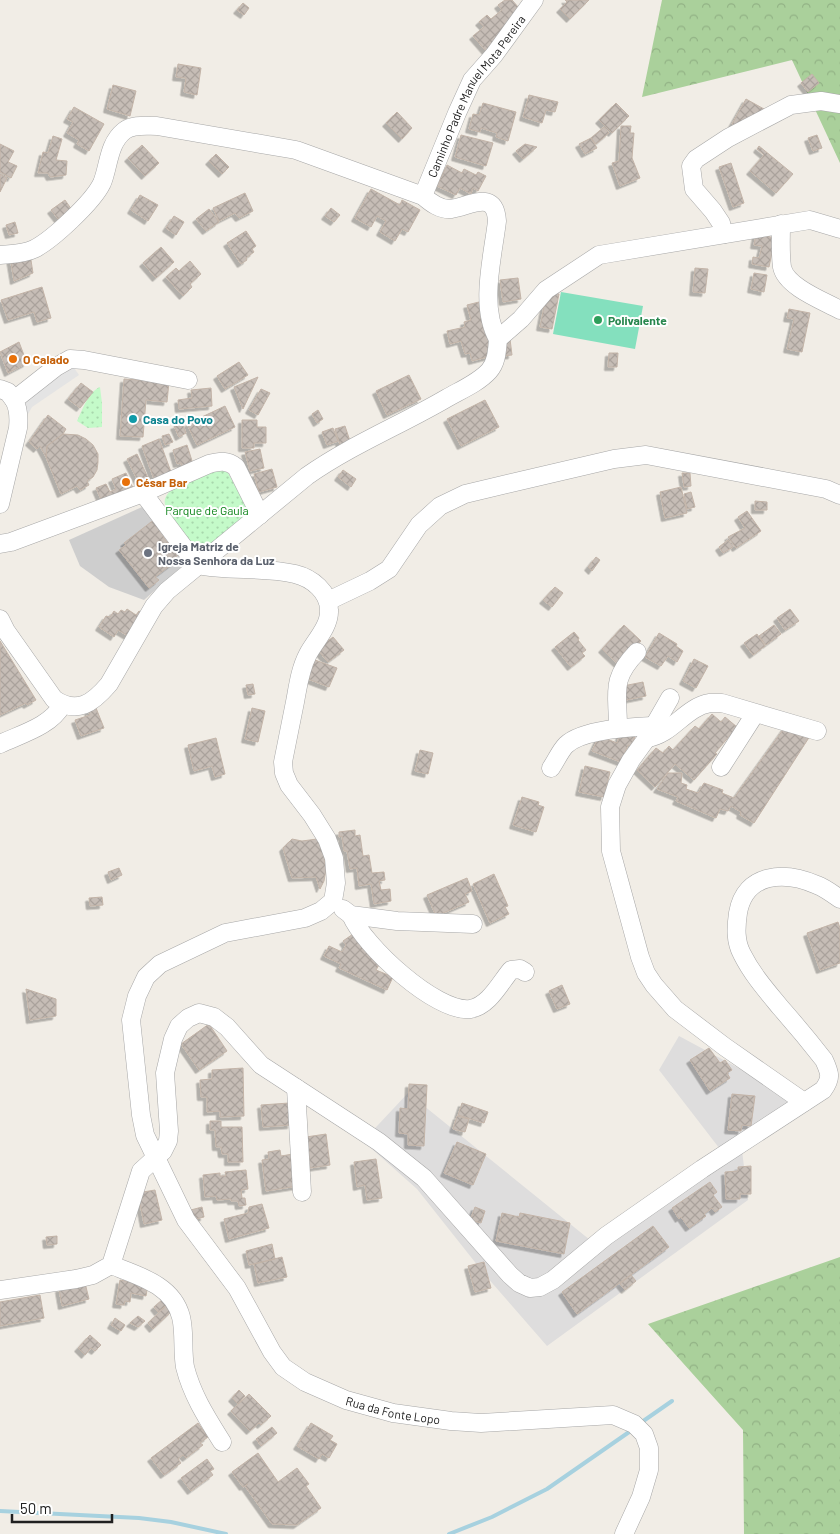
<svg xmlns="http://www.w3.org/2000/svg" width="840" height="1534" font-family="Barlow,sans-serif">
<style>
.residential{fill:#dedddd}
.religious{fill:#cecece}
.forest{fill:url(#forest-crowns)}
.park{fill:url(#park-dots)}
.pitch{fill:#84e0be}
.parking{fill:#e4e4e4}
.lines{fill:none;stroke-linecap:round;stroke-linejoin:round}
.stream{stroke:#a7d1df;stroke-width:4}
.building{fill:url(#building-cross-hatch);stroke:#c3b4a8;filter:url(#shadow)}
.minor-casing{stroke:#a7a7a7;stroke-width:19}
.minor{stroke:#fff;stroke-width:18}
.leisure-dot{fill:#2e9e5b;stroke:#fff;stroke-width:2}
.food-dot{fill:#e8710a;stroke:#fff;stroke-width:2}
.culture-dot{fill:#0f9aa8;stroke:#fff;stroke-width:2}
.worship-dot{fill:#6b7280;stroke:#fff;stroke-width:2}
.labels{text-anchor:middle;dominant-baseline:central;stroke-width:4;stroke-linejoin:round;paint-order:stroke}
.street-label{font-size:12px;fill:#202020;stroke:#fff}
.leisure-label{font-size:12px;font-weight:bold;fill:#27864d;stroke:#fff;text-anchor:start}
.food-label{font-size:12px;font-weight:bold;fill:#c56008;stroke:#fff;text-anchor:start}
.culture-label{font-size:12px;font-weight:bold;fill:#0d838f;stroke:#fff;text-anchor:start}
.park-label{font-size:12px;fill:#0a8216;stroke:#fff}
.worship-label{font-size:12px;font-weight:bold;fill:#5b616d;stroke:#fff;text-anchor:start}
</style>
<defs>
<pattern id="forest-crowns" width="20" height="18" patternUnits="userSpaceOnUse" patternTransform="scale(1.25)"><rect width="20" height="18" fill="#aad09b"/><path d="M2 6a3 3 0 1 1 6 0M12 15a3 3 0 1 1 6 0" fill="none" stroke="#92b285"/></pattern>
<pattern id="park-dots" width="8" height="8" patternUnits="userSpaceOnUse" patternTransform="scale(1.25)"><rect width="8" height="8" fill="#c4fac9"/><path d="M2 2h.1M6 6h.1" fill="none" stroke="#a8d6ac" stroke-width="1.8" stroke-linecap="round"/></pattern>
<pattern id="building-cross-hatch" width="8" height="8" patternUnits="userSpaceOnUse" patternTransform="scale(1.25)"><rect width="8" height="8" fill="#c6bdb6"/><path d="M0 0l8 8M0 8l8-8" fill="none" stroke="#aaa29c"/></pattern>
<filter id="shadow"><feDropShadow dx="-3.5" dy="3.5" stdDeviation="0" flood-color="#0004"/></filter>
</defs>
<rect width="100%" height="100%" fill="#f1ede6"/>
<path class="residential" d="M679,1036L805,1104L741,1142L748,1200L547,1346L486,1276L417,1189L363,1141L408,1093L595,1244L723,1153L659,1070Z"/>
<path class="religious" d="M142,507L146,508L189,560L144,600L109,587L80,566L69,540Z"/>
<path class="forest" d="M662,0H840V163L792,60L642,97Z
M840,1257V1534H744L743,1430L648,1324Z"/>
<path class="park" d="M100,387L102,403V427L88,428L77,421C83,409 88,392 100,387Z
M222,469L227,471L244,502L249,514L202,552C192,543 161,513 165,499C168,489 180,485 189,481C200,477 210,471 222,469Z"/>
<path class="pitch" d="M561,292L643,306L635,349L553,334Z"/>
<path class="parking" d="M72,365L79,375L32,407L28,414L23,407L27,399Z"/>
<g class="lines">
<path class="stream" d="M639,1424L672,1401
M0,1511L139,1518L171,1522L226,1534
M449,1534L492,1517L547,1489L632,1430"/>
</g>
<path class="building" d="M505,0H512L519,8L494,44L486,51L473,36L484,27L479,22L487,15L491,19L502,10L498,5Z
M565,0H589L570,19L560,9L567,2Z
M243,3L249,8L244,15L237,10Z
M178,64L201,68L197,95L184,92L186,78L176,77Z
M812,74L819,83L808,92L801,83Z
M113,85L136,91L130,116L107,109Z
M529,95L558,102L555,112L546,110L542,123L523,117Z
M746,99L764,109L756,123L746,132L732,124Z
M483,103L516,112L508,141L496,137L497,133L481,128L480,132L469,129L473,114L479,115Z
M616,103L629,116L612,133L599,120Z
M74,107L104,124L89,151L77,144L79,140L67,133L73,122L67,119Z
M397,112L412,128L402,139L386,123Z
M621,126H631L630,133H634L632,158L640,178L620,186L612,163L619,161Z
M604,127L609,133L596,144L591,138Z
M461,135L493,143L486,166L455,157Z
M817,135L822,148L813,151L808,138Z
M53,136L62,139L56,160L67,161L66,175L50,177L48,173H38L43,152L48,153Z
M591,138L597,148L585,154L579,144Z
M0,144L14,151L8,162L17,166L11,178L0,172Z
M525,144L537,147L523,159L516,151Z
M142,145L159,163L145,176L128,158Z
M759,146L793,174L776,193L750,171L764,155L757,149Z
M216,154L229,167L222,174L209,161Z
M731,163L744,203L733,207L719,167Z
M447,165L462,173L464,169L476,175L478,172L486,176L478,191L473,188L471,194L460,188L456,195L437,186Z
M0,174L7,178L0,192Z
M371,189L400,205L402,200L420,210L408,232L402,229L395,241L380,232L386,221L377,216L371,227L355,218Z
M245,193L253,211L239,218L235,213L219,221L213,208Z
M140,195L158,205L148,221L131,210Z
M65,200L72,210L58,219L51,210Z
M331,208L340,215L334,222L325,216Z
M209,209L219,222L206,231L196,219Z
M174,216L184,222L176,235L166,228Z
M15,222L18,233L9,235L6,225Z
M246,231L256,246L252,249L254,252L246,258L247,260L241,264L227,243Z
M756,234L775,238L769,267L752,264L753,257L759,258L762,246L754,245Z
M161,247L174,262L156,278L143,263Z
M30,254L33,273L14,281L10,257Z
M190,261L201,274L190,284L192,287L183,296L166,277L176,268L179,271Z
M695,268L708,269L705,293L693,292Z
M754,273L767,275L764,292L751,289Z
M518,278L521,299L503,302L500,280Z
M42,287L51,318L37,322L34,312L8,320L1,300Z
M547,291L559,294L552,329L540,327Z
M483,301L495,348L491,356L472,361L470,353L465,354L461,341L450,344L447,331L465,327L464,322L471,320L467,305Z
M789,309L810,313L802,352L787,349L794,319L787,318Z
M510,339L512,355L502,356L500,340Z
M19,342L27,363L8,373L0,352Z
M609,353H618L617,367H608Z
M239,362L248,375L225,389L217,376Z
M409,375L421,399L387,415L376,391Z
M258,377L243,409L234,387Z
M124,379L169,382L167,402L146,400L143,437L120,436Z
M81,383L93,392L80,408L68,399Z
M211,388L212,406L179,409L178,400L192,398L191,390Z
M261,389L270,393L258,415L249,410Z
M485,400L499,427L461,446L447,419Z
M225,406L235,427L197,445L187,424Z
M318,410L323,419L317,423L312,414Z
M48,415L66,429L63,434L47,446L46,457L40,446L37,449L29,442Z
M242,420H257V427H266V443H254V448H242Z
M182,423L186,433L179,437L174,426Z
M345,426L351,444L341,448L335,429Z
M333,428L338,441L327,445L322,432Z
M63,434L78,435L86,439L93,445L98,454V462L97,470L93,477L87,481L89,485L80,490L77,486L61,494L46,457L47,446Z
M169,434L173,442L165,445L162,436Z
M159,439L171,472L154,479L142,446Z
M187,445L193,464L182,468L181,463L177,464L173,450Z
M260,449L264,468L250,471L245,452Z
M137,454L149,480L140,485L127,459Z
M272,469L277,487L259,492L254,474Z
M343,470L356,479L351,487L338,477Z
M126,473L134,490L103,504L96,488L106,484L110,492L116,489L112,479Z
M682,473H690L691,486L684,487Z
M681,487L687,513L665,518L660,492Z
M691,492L695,507L687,509L684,494Z
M755,501L767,502V510H755Z
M747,511L761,531L736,548L728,537L745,528L738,517Z
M155,519L167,534L163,537L178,555L174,558L176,561L155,577L159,580L149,588L119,550L126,545L124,543Z
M728,540L733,547L723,553L719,547Z
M596,557L600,560L592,571L588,567Z
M555,587L563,593L552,607L543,600Z
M127,609L136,615L139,611L145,615L130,637L118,630L114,637L99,627L106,616L110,617L114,611L118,614L121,610L125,612Z
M790,609L799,621L785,630L777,618Z
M624,625L641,641L619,665L602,649Z
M774,625L781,634L766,645L759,636Z
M574,632L579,638L578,640L586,650L582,653L585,656L571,667L555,647Z
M659,633L677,644L676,646L683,651L677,662L668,656L661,666L645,657Z
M757,634L765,646L753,655L744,643Z
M333,637L344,650L328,662L317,649Z
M0,641L36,700L27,705L26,703L0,715Z
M694,659L708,666L696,688L683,681Z
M315,660L337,668L329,687L308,679Z
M643,682L646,696L626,700L623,686Z
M253,684L255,694L248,695L246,685Z
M96,708L104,728L81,736L75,720L90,715L88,711Z
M252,708L265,711L258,742L245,739Z
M712,714L721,722L725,717L737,727L715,753L717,754L694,780L675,764L655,787L637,770L656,748L663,753L669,746L673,750L695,726L699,729Z
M785,727L810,736L754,823L740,815L741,812L731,806L728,811L720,809L716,818L676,801L678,797L657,789L668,773H682L681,783L687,785L686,789L698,793L704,783L723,790L722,793L734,798Z
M621,732L635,737L631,746L628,745L621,762L592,751L599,736L617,743Z
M216,738L225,774L215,777L212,766L194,771L188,745Z
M420,750L433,753L428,774L415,771Z
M585,766L610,772L604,797L579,792Z
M522,797L539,802L538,805L544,807L536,832L513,825Z
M355,830V836L360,835L363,856L369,855L372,873L384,872L385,880L379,881L381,890L390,889L391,901L374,904L371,884L359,886L357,868L350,869L347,851H344L342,836L339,837V832Z
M292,839L302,841L317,839L324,855L326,869L324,881L320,889L316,877L292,878L283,848Z
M119,868L122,875L111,880L108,872Z
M494,874L508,906L505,907L509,914L490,923L473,884Z
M467,878L472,891L465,894L469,902L436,916L427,895Z
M102,897L103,905L90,906L89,898Z
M838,922L840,928V963L820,970L807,933Z
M353,934L379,965L376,970L393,977L387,990L339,968L341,964L324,956L329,946L342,952L346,945L343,941Z
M562,985L570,1004L557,1009L549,991Z
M26,989L56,999V1016L30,1020Z
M209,1024L227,1051L199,1070L181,1044Z
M709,1048L720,1063L725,1060L732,1070L727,1073L730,1078L710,1091L690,1060Z
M243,1068L244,1116L220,1117V1111L207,1112V1097H201L200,1080L212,1079V1070Z
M409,1084L427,1085L424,1146L408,1145V1134L399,1133L400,1108L408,1109Z
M732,1094L755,1096L751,1126L742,1125L741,1131L728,1130Z
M289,1103L291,1125L263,1127L261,1105Z
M462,1103L488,1112L484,1123L458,1115Z
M457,1116L469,1119L465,1132L453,1129Z
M210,1121H221V1127H242L243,1162H228V1154H222L221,1147H216L215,1130H210Z
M326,1134L330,1165L310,1168L306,1137Z
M457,1142L486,1154L473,1185L444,1173Z
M280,1150L281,1156L293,1154L298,1186L266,1191L262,1160L269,1159L268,1152Z
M376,1159L382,1198L367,1200L365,1185L357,1187L354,1162Z
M751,1166V1194H740V1199H726L725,1172L738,1171V1167Z
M246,1170L248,1189L241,1190L242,1198H245L246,1205L239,1206L238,1201H231V1199L217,1200L216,1196L205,1197L203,1175L220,1173V1176H226L225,1172Z
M710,1182L717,1192L713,1195L722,1207L715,1212L712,1208L704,1214L706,1216L689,1228L681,1217L679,1219L672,1208Z
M155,1190L162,1220L144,1224L140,1203L143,1192Z
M262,1204L269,1228L229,1239L224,1219L248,1213L249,1207Z
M202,1207L204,1217L192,1220L187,1211Z
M475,1207L485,1211L481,1223L470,1220Z
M502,1213L519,1217L520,1213L570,1223L564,1254L496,1241Z
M653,1226L669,1247L577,1314L562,1292Z
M57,1236V1244L47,1245L46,1237Z
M272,1244L275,1259L249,1265L246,1251Z
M282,1257L287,1277L258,1283L254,1264Z
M484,1262L491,1288L475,1292L468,1266Z
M631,1275L636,1281L625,1290L620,1284Z
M120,1280L148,1285L146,1296L131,1293L130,1302L125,1301L124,1305L116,1304Z
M85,1283L89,1299L62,1306L59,1289Z
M40,1295L44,1318L0,1326V1302Z
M163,1299L168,1304L158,1312L154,1307Z
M167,1305L172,1311L153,1329L148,1323Z
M138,1316L145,1321L138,1327L130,1323Z
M115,1318L125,1325L121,1331L111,1325Z
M90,1335L101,1345L95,1351L91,1348L85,1355L78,1348Z
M239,1390L245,1396L238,1404L232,1398Z
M249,1394L271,1416L261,1425L259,1423L250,1431L231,1411Z
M198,1423L208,1437L200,1443L203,1445L186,1458L183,1455L178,1459L181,1463L164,1475L151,1458Z
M311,1423L333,1436L330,1440L337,1444L329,1458L322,1454L319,1459L297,1446Z
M272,1427L277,1433L261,1446L256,1439Z
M258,1453L278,1482L297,1468L309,1484L306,1486L321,1508L297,1525L272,1524L245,1486L248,1484L243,1487L232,1472Z
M207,1459L214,1469L210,1471L213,1475L191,1491L181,1478Z"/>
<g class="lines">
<defs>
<g id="minor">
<path id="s1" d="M423,196L457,113L472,80L494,55L534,0"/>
<path d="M781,224C781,238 780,253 782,267C786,287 824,301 840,310"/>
<path d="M724,234L721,223L713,211L694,189L691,166L696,159L728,138L791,105L821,101L840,104"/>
<path d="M0,255C10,254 24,254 34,249C52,240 93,202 102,183C109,166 108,144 124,131C133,124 146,126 157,126L296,150L423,196C431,203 440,210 451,209C471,206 495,189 497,221C493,256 479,307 498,339"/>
<path d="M0,389L8,392L14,400"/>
<path id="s2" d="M143,493L197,565C229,572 263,566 295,574C312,578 329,592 329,610C330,626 315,641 308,654C300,669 298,686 295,702C291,722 287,742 283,762L284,773L289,785L312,815L327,839L334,858L336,883L333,901L321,911L305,918L225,933L160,964L146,977L137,996L131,1020L141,1115L145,1135L186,1220L237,1288L272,1352L283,1367L305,1382L346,1400L393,1413L451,1421L481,1423L613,1415L634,1424L644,1434L649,1448V1470L641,1497L624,1534"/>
<path d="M0,504L18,428C19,418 19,409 14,400L56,367L70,359L84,360L188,380"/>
<path d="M0,544L11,542L143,493L209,464C220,461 227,460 236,467L260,515"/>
<path d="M328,601L370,581L389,569L419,525L440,506L465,494L524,480L614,459L646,455L826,489L840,495"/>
<path d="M0,619L6,631L54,699C77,715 93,703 109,684L154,606L167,591L307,476C351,445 401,425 447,398C461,390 478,383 489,371C497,362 497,350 498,339L521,319L546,290L599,255L810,220L840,229"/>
<path d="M670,698L647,738L631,760L617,785L610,807L611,851L640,957L646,973L654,985L675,1009L725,1047L804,1102"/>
<path d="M618,728C618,692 610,680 637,652"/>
<path d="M647,738C672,735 685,707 710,703C714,703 718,703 722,703L817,731"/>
<path d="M0,744C21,734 51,726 62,705"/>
<path d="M721,767L755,714"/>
<path d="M551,768C556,761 560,751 566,745C583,729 631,727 653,726"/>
<path d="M343,909L351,915L397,921L473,924"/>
<path d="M351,915C363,945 436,1013 470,1009C489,1006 500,983 511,970L520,969L525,972"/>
<path d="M296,1088L302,1192"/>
<path d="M111,1265C139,1276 173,1285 181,1317C185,1333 182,1351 185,1367C192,1395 207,1418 222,1442"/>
<path d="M0,1290L76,1279L93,1275L111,1265L141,1171L163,1151L168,1141L169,1131L165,1073L173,1039L179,1026L188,1018L199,1013L214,1017L227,1027L261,1065L379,1142L424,1178L510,1275L519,1283L530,1288L540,1287L553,1280L606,1236L702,1169L823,1090C832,1078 830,1073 824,1060C810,1042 795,1024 780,1007C766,990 752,974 742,954C735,941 736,927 738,913C745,872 785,871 817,885C825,888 833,894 840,899"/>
</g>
</defs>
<use href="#minor" class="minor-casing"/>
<use href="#minor" class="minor"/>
</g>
<circle class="leisure-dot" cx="598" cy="320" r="5"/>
<g class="food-dot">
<circle cx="13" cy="359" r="5"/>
<circle cx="126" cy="482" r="5"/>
</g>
<circle class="culture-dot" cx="133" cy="419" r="5"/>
<circle class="worship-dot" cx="148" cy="553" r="5"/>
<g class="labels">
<g class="street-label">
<text stroke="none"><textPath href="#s1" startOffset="114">Caminho Padre Manuel Mota Pereira</textPath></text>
<text stroke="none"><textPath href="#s2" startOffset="1314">Rua da Fonte Lopo</textPath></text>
</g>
<g class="leisure-label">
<text x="608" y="320">Polivalente</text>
</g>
<g class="food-label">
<text x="23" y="359">O Calado</text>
<text x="136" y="482">César Bar</text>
</g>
<g class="culture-label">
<text x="143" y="419">Casa do Povo</text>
</g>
<g class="park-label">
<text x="207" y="510">Parque de Gaula</text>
</g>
<g class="worship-label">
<text x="158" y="546">Igreja Matriz de<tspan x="158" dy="14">Nossa Senhora da Luz</tspan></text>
</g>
</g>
<path d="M12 1514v8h100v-8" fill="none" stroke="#202020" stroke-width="2.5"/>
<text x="20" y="1514" font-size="15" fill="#202020" stroke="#ffffff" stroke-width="4" paint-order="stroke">50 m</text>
</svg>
